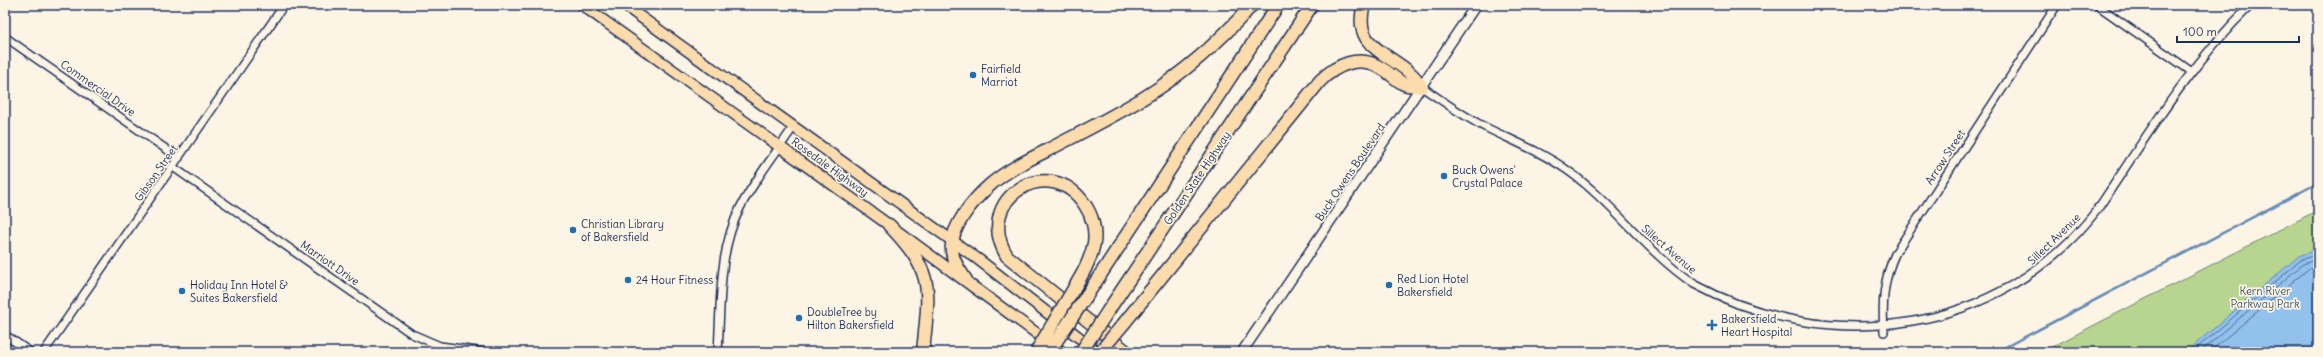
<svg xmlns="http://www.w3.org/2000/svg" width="2323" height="357" font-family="Delius,sans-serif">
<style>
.green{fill:#b7d58e;stroke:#698276}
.water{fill:#92c1ed;stroke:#6287b4}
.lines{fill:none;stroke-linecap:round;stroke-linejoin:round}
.shore{stroke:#4b6997;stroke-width:1}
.stream{stroke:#6287b4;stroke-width:2.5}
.minor-casing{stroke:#1b2f5e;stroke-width:10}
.secondary-casing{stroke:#1b2f5e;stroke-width:12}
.primary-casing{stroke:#1b2f5e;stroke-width:13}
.motorway-casing{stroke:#1b2f5e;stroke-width:15}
.minor{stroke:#fcf5e5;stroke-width:7}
.secondary{stroke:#fcf5e5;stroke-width:9}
.primary{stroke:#fcdcac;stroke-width:10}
.motorway{stroke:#fcdcac;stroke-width:12}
.motorway-bridge-casing{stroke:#1b2f5e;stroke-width:15;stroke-linecap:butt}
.motorway-bridge{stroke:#fcdcac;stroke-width:12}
.poi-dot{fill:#1f6fb2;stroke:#fcf5e5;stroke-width:1.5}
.labels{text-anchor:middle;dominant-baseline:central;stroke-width:3.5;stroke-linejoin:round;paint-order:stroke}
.poi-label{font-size:11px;fill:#1b2f5e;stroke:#fcf5e5;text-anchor:start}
.street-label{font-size:11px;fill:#1b2f5e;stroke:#fcf5e5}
.park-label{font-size:11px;fill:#42586a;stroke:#fcf5e5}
</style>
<rect width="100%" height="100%" fill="#fcf5e5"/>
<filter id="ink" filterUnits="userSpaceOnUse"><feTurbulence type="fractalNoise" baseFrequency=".025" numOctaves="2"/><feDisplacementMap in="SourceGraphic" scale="8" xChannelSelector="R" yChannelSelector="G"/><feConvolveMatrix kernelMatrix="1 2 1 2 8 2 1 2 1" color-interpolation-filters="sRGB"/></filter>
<g filter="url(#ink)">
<path class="green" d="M2318,210V352H2042Z"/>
<path class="water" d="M2318,249V352H2186L2299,256Z"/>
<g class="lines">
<path class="shore" d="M2192,352L2301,260L2318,254
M2200,352L2303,264L2318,259
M2209,352L2307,270L2318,265"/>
<path class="stream" d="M1996,352L2318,183"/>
<defs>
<path id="minor" d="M2097,5L2192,72
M5,37L179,158
M1422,87C1444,102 1466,118 1489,129C1516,142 1543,153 1567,170C1614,203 1646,252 1694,284C1829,357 2000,336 2097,210C2145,139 2189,65 2251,5
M173,167L412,334L440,346L485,352
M1884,332C1882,303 1883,279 1896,252L2057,5
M5,335L30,352
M44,352L284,5
M718,352C721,304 718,252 740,208C755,179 776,153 794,126"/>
<path id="secondary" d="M1242,352L1476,5"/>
<path id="primary" d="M582,5L889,225L1062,352
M624,5L979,260L1098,352"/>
<path id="motorway" d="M1364,5C1352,46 1386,52 1410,73C1415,77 1418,82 1422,87
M889,225C936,274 929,289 923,352
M966,280C960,271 953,262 952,251C949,228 974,199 990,185C1006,171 1026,161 1044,152C1078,134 1113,117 1145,97C1186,72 1220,41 1252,5
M1073,290C1082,275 1091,260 1094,243C1096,230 1092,215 1085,205C1050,151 972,199 1007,256L1127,352
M1087,295L1278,5
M1108,311L1312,5
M1125,322L1320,81C1336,65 1359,54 1381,68C1389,72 1396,80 1404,84C1409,86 1417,86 1422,87"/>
</defs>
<use href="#minor" class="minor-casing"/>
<use href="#secondary" class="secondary-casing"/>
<use href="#primary" class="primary-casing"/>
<use href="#motorway" class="motorway-casing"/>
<use href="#minor" class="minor"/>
<use href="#secondary" class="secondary"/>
<use href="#primary" class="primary"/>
<use href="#motorway" class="motorway"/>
<defs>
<path id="motorway-bridge" d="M1036,352L1073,290
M1049,352L1087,295
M1081,352L1108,311
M1100,352L1125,322"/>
</defs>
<use href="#motorway-bridge" class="motorway-bridge-casing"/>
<use href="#motorway-bridge" class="motorway-bridge"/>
</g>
</g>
<g class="poi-dot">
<circle cx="973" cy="75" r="4"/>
<circle cx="1444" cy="176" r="4"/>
<circle cx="573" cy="230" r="4"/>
<circle cx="628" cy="280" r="4"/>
<circle cx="1389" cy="285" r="4"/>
<circle cx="182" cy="291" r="4"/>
<circle cx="799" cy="318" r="4"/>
<path d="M1710 319h4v4h4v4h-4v4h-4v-4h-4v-4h4z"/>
</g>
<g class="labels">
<g class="poi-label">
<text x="981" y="69">Fairfield<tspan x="981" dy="13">Marriot</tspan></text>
<text x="1452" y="170">Buck Owens'<tspan x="1452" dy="13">Crystal Palace</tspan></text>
<text x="581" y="224">Christian Library<tspan x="581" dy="13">of Bakersfield</tspan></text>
<text x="1397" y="279">Red Lion Hotel<tspan x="1397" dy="13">Bakersfield</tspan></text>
<text x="636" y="280">24 Hour Fitness</text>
<text x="190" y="285">Holiday Inn Hotel &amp;<tspan x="190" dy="13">Suites Bakersfield</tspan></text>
<text x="807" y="312">DoubleTree by<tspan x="807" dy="13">Hilton Bakersfield</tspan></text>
<text x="1721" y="319">Bakersfield<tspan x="1721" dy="13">Heart Hospital</tspan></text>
</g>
<g class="street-label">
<text transform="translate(98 88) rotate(35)">Commercial Drive</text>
<text transform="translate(1945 157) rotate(-57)">Arrow Street</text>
<text transform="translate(830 167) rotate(36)">Rosedale Highway</text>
<text transform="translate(1350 172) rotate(-56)">Buck Owens Boulevard</text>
<text transform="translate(156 173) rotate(-55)">Gibson Street</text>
<text transform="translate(1197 178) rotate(-56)">Golden State Highway</text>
<text transform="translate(2054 239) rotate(-44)">Sillect Avenue</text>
<text transform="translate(1669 249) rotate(41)">Sillect Avenue</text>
<text transform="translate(330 263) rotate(35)">Marriott Drive</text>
</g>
<g class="park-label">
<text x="2265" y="291">Kern River<tspan x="2265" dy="13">Parkway Park</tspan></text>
</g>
</g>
<rect width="2323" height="357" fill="none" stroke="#fcf5e5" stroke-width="20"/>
<rect x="10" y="10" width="2303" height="337" fill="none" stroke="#1b2f5e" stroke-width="1.5" filter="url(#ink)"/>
<path d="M2177 36v6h122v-6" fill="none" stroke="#1b2f5e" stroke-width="2"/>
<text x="2183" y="36" font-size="12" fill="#1b2f5e" stroke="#fcf5e5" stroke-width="3" paint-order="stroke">100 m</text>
</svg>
